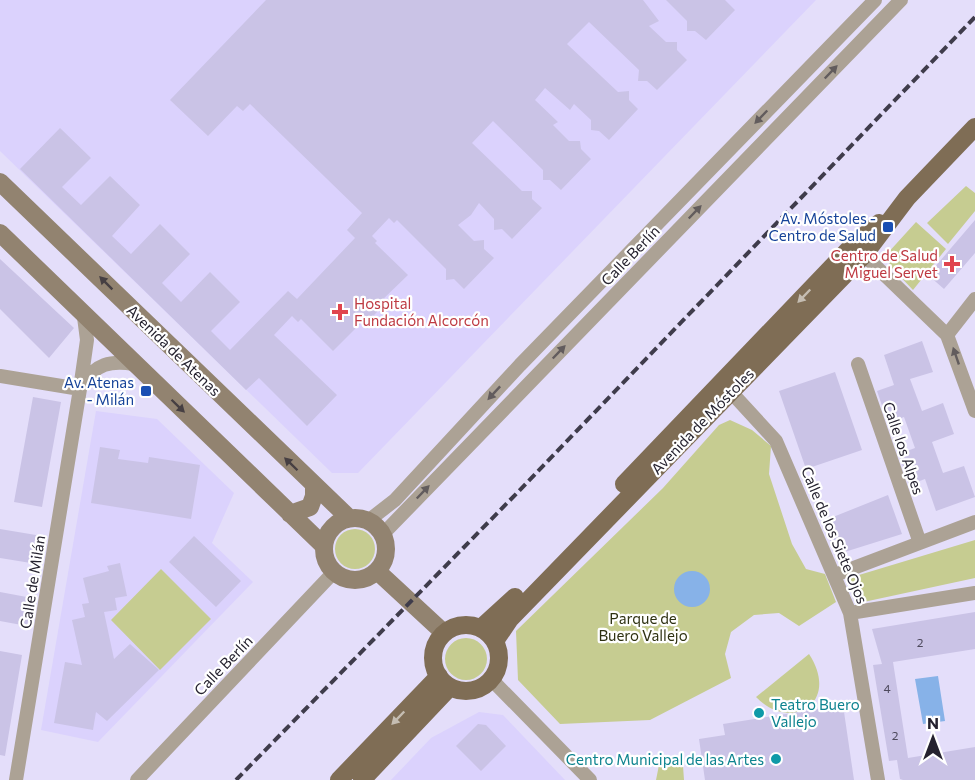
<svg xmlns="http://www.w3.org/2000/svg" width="975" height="780" font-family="Commissioner,sans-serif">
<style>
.built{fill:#dbd2fd}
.green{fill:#c6cc91}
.water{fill:#87b2e8}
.building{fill:#cac3e6}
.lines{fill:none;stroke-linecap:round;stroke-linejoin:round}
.street{stroke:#aca295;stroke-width:14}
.secondary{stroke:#928370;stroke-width:18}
.primary{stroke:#7f6d55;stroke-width:18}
.rail{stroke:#3f3c4b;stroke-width:4;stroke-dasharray:9 4.5;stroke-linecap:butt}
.oneway{fill:#625c5d}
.oneway2{fill:#463f42}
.oneway3{fill:#c5bdb2}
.transit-dot{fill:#1a4fb4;stroke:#fff;stroke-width:2}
.health-dot{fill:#e0444e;stroke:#fff;stroke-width:2}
.culture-dot{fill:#0f9aa8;stroke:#fff;stroke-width:2}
.labels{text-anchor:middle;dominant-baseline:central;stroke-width:4.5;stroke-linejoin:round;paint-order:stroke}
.number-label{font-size:12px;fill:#4e4a5d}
.transit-label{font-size:15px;fill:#164399;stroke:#fff;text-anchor:end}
.street-label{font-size:15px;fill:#25222f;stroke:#fff}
.health-label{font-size:15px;fill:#be3a42;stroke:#fff;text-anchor:end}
.park-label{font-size:15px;fill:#2e3112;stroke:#fff}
.culture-label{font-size:15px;fill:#0d838f;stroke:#fff;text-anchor:start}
</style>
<rect width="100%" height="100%" fill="#e4defa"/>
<path class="built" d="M0,0H816L358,473H332L0,151Z
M96,411L157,419L234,493L212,543L253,582L98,742L41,730Z
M479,712L503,715L565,780H391L431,738Z"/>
<path class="green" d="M966,186L975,193V211L948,244L927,223Z
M916,222L946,249L913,290L891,267L886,255Z
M730,420L752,430L771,446L769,474L792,544L806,569L825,574L836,602L799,626L779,613L754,615L731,632L725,654L731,678L650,720L560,724L518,680L516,631L663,488L719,425Z
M335 549a20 20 0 1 1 40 0a20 20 0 1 1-40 0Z
M975,540V578L859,603L849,578Z
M161,569L211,619L160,670L111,620Z
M445 659a21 21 0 1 1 42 0a21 21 0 1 1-42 0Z
M809,654C841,703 791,733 756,697Z
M671,760L683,766L684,780H656L659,765Z"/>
<path class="water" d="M674 589a18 18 0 1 1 36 0a18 18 0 1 1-36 0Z
M938,676L945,721L923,724L915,679Z"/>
<path class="building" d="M266,0H643L659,21L649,26L666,42H677V50L687,60L657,90L647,81H638L639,70L589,22L567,44L618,92L629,91V100L638,109L609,140L599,131L591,130V120L574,104L570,110L545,88L535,100L558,122L553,125L569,141H580L581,149L591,159L561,190L550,180H543V170L493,121L472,143L522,191H532V199L542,208L512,239L502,229L494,230V219L479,203L471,215L458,225L474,241L484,240V249L494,258L464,289L454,279L446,280V269L397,220L394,223L389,218L372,236L377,241L375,243L408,275L378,304L377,312L371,318L363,321L333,351L301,319L298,322L292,316L274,335L337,395L307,426L259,378L246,390L20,169L60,128L91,158L62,187L81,205L110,176L140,205L112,236L131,254L160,224L190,254L162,283L181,302L210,272L240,302L211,331L230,350L288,291L297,299L355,238L347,230L362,213L250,104L243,111L237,106L208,136L170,100Z
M666,0H725L735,10L706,40L695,31H687V21Z
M975,220V253L944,289L928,275Z
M0,259L74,328L49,358L0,309Z
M922,341L933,372L910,379L922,411L943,403L954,434L932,442L943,473L964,466L975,497L936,511L925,479L909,485L899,454L915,448L904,417L888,423L877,391L894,385L884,355Z
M835,372L862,450L806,469L779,391Z
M33,397L61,402L42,507L14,502Z
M100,447L120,450L118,459L148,463L149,457L200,465L191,519L91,503Z
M888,495L902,534L835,555L823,521Z
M0,529L42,536L37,564L0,558Z
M194,536L241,581L216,607L169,562Z
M120,563L127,596L115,598L117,610L104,612L114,659L130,644L159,670L107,721L96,712L93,730L54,723L65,662L82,665L72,620L85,617L82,604L89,603L83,578L109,571L107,566Z
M0,592L32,598L27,626L0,621Z
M975,612V649L893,662L908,758L975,747V780H903L900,779L897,760L889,761L873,665L882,664L872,629Z
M0,651L22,655L5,756L0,755Z
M843,705L854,780H705L699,739L725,735L723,724Z
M478,724L486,725L506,746L481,771L456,746Z"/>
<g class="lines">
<path class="street" d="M864,255L947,335L975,411
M947,335L975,299
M858,364L920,543
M0,376L80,389
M83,384C96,364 110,360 134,364
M731,392L776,441L850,613L878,780
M368,521L395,500L520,365L875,0
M383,534L901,0
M835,575L975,522
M850,613L975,593
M491,679L590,780
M16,780L80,389L87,340L84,317
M137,780L333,573"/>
<path class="secondary" d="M0,182L349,518
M0,233L324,546
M290,514L310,507L314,496V486
M324 549a31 31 0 1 1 62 0a31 31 0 1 1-62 0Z
M377,571L444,633"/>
<path class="primary" d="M624,484L852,246L879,223
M433 658a33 33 0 1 1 66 0a33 33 0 1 1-66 0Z
M481,628L515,597
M495,641L510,619L864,255L907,198L975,127
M339,780L439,676
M362,780L450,687"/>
<path class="rail" d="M236,780L517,493L975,17"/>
</g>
<defs><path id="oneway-solid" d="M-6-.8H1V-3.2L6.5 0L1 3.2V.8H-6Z" transform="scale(1.5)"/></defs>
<g class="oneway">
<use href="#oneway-solid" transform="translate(831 72) rotate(-46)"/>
<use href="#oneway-solid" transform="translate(761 117) rotate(134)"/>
<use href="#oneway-solid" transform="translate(695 212) rotate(-46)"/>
<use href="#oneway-solid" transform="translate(559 352) rotate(-46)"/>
<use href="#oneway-solid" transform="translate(956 356) rotate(-109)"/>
<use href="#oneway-solid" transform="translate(494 393) rotate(133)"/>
<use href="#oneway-solid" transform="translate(423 492) rotate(-46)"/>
</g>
<g class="oneway2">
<use href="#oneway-solid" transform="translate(106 283) rotate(-135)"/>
<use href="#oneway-solid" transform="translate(178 406) rotate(44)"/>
<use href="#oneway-solid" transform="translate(291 464) rotate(-136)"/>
</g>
<g class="oneway3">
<use href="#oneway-solid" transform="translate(804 296) rotate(134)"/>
<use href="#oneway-solid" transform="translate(398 718) rotate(134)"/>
</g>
<g class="transit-dot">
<rect x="882" y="221" width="12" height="12" rx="3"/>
<rect x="140" y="385" width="12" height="12" rx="3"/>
</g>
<g class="health-dot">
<path d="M949 255h6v6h6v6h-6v6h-6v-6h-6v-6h6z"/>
<path d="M337 303h6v6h6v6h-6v6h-6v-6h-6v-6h6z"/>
</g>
<g class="culture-dot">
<circle cx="759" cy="713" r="6"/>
<circle cx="776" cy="759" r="6"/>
</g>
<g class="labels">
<g class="number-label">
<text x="920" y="642">2</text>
<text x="887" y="688">4</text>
<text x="895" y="735">2</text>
</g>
<g class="transit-label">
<text x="876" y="218">Av. Móstoles -<tspan x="876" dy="17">Centro de Salud</tspan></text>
<text x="134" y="382">Av. Atenas<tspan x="134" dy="17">- Milán</tspan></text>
</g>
<g class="street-label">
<text transform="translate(630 255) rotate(-46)">Calle Berlín</text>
<text transform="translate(174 350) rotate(44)">Avenida de Atenas</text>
<text transform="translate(702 421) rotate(-46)">Avenida de Móstoles</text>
<text transform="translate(904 448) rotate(71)">Calle los Alpes</text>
<text transform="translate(835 535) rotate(67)">Calle de los Siete Ojos</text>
<text transform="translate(32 582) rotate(-81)">Calle de Milán</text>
<text transform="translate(223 665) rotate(-46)">Calle Berlín</text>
</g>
<g class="health-label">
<text x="938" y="255">Centro de Salud<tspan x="938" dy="17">Miguel Servet</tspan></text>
<text x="354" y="303" text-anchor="start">Hospital<tspan x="354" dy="17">Fundación Alcorcón</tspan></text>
</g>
<g class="park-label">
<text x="643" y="618">Parque de<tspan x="643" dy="17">Buero Vallejo</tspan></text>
</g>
<g class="culture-label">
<text x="771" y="704">Teatro Buero<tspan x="771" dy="17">Vallejo</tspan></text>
<text x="764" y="759" text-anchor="end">Centro Municipal de las Artes</text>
</g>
</g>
<g transform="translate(933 738)" stroke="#ffffff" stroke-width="4.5" paint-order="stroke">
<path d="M0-4.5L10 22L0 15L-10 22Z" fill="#25222f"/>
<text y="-9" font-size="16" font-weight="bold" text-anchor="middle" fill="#25222f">N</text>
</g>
</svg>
